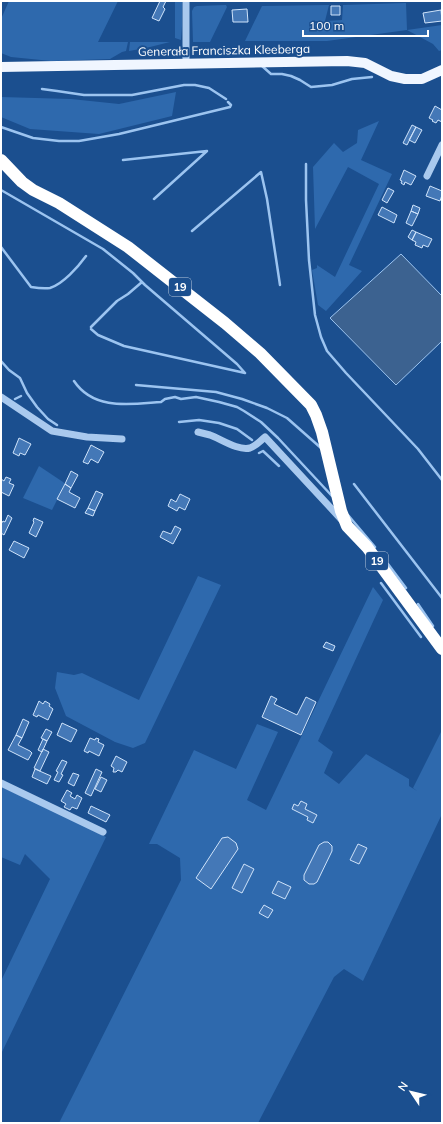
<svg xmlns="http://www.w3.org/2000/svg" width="443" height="1124" font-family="Mulish,sans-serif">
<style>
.green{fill:#2e69ad}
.water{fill:#3c6290;stroke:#9cc4f0}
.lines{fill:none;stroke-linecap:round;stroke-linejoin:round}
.stream{stroke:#9cc4f0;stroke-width:2.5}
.building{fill:#4478b7;stroke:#cfe3fa}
.minor{stroke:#a9c9ee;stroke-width:7}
.major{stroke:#f0f6ff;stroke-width:10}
.highway{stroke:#fff;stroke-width:12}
.labels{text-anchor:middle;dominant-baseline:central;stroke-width:4;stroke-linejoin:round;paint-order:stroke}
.shield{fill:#1b4f8f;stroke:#bbcadd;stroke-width:1}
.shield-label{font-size:11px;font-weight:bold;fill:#fff}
.street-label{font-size:12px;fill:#fff;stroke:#1b4f8f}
</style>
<rect width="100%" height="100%" fill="#1b4f8f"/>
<path class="green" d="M9,1H118L98,42H128L126,51L122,52L110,59L51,61L11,57L1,53V19Z
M175,1H182V26L181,40L175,38Z
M406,3L407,30L442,25V50L439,51L433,44L407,30L327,41H245L262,6L329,5L325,21L342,20L343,5Z
M226,5L227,7L210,42H193L192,11L194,7L197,6Z
M130,42H170L146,48L129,51Z
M176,92L172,116L99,134L30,129L1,117V97L71,99L119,104Z
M379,121L361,160L392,174L349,265L362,271L326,311L318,305L312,270L317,268V265L335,277L379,184L348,167L315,229L313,167L334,143L343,152L357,143L358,130Z
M39,466L63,482L65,484L52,510L23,498Z
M198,576L221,585L145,743L133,748L115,742L66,716L55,688L57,672L74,675L82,673L139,700Z
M373,587L383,600L318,741L333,752L324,773L339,784L366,754L409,779V786L417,791L413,788L442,730V814L363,981L344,969L334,977L258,1123H59L181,880L180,858L157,844H149L194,750L236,769L257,724L278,732L247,800L266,810Z
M1,787L57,812L106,837L1,1054V981L50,879L25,854L20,865L1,857Z"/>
<path class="water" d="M401,254L442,296V341L396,385L330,318Z"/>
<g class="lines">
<path class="stream" d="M262,66L271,74H282L291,76L300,80L311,87L332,85L352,79L372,77
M42,89L57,91L84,95H132L184,85H195L209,88L226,99
M1,127L33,138L59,141H79L119,134L230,107L231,105L228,102
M123,160L207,151L154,199
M306,164V200L309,260L315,315L321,337L327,351L346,373L418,449L442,480
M1,190L103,249L133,273L145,285L237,364L245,373
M192,231L261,172L267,199L280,285
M1,247L31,287C37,288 44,289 50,288C63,284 78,267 86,256
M91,327L117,301L128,294L142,282
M91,329L98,335L124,346L245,373
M1,361L9,370L20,378L27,393L37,407L48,419L57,425
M74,381C94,411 131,404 161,402L165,399L175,397L181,399L196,397L219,402L237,407L244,411L261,422L278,438L332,496
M136,385L216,392L242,399L267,408L287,418L321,448
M15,399L21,396
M179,422L199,420L219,423L237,429L252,440
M259,453L263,451L279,466
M354,484L442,598
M348,515L375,547
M388,564L406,588
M381,583L421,637
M418,604L433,626"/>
</g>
<path class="building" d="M160,1H166L163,7L165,9L159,21L152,18Z
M331,6H340V15H331Z
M247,9L248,22H233L232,10Z
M441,10L442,21L425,23L423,13Z
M435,106L442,110V122L438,120L436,123L432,121L433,120L429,118Z
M412,125L416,127L407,145L403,143Z
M416,127L422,130L415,143L409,140Z
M404,170L416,176L411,185L405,182L404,185L401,183L402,181L400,180Z
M430,186L442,191V195L440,201L426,196Z
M388,188L394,191L387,203L382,200Z
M413,205L420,208L418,214L411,211Z
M382,207L397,215L394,223L378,215Z
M411,211L418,214L412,226L406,223Z
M412,230L416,232L412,240L408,237Z
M416,232L432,239L428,247L423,245L422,248L415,245L416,242L412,240Z
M19,438L31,444L25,455L20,453L19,456L13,453Z
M91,445L104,452L98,463L91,459L88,464L83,462Z
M71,471L78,475L71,488L65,484Z
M6,477L11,479L9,483L14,485L9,496L1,492V479L4,481Z
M65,484L71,488L69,492L80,498L75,508L57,499Z
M96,491L103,494L95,511L88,508Z
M180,494L190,499L185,510L179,507L177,511L168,506L171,499L176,502Z
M88,508L95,511L93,516L85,513Z
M8,515L12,518L4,535L1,533V524L3,521L5,522Z
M34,518L43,522L36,537L29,533L34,522L33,521Z
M175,526L181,529L173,544L160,537L163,531L171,534Z
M14,541L29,548L24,558L9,550Z
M326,642L335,646L333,651L323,647Z
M271,696L277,699L274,704L297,715L306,697L316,702L301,735L262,717Z
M39,701L43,704L45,701L50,704L49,706L53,709L48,720L38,715L37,717L33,715Z
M23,719L29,722L22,738L16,735Z
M62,723L77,730L71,742L57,735Z
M46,729L52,732L47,741L41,738Z
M16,735L22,738L18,745L30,751L32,753L28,760L8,750Z
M90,738L95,740L96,738L99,739L98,742L104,745L99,756L89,751L88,753L84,751Z
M43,739L47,741L42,752L38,750Z
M43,749L49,752L40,771L34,768Z
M116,756L127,762L122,772L118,770L116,772H113L114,768L111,766Z
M62,760L67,762L61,774L63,775L59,782L54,780L58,772L56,771Z
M35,769L51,776L47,784L32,777Z
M96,769L102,772L91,796L85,793Z
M73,773L79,775L74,786L68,783Z
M101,777L107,780L101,792L95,789Z
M67,790L72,793L70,796L75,799L77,795L82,798L77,809L72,807L70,810L64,807L66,804L61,801Z
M301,801L307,804L305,809L317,815L313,823L307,820L308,817L292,809L294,804L298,806Z
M91,806L110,815L106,822L88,813Z
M228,837L236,843L238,849L211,889L196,878L222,838Z
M324,842H328L332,846V851L317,882L314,884H309L304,880V875L319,845Z
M358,844L367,848L359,864L350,860Z
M244,864L254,869L242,893L232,888Z
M278,881L291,887L285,899L272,893Z
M264,905L273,910L268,918L259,913Z"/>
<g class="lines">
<path class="minor" d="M186,1V64
M427,176L442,145
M1,397L52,431L87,437L122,439
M198,432C202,433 206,434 210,435C221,439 238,451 250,448C256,446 260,441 265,437L341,519
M1,783L103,832"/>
<path class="major" d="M1,67L347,61L365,63L391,76L405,79H422L442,70"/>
<path class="highway" d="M1,160L22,182L33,190L59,203L128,247L225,323L260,353L311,405L316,415L322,432L341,511L347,526L367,547L442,649"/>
</g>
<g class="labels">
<g class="shield">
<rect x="169" y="278" width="22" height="18" rx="3"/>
<rect x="366" y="552" width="22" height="18" rx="3"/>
</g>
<g class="shield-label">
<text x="180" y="287">19</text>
<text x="377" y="561">19</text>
</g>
<g class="street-label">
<text transform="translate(224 50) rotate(-1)">Generała Franciszka Kleeberga</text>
</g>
</g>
<rect width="443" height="1124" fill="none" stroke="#ffffff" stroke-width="4"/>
<g transform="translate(411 1092) rotate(305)" stroke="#1b4f8f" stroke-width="3" paint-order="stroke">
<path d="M0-3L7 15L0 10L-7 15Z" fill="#ffffff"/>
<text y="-6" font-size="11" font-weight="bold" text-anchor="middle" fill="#ffffff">N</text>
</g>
<path d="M303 30v6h125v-6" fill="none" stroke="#ffffff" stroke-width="2"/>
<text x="309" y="30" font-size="12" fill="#ffffff" stroke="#1b4f8f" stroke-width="3" paint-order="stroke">100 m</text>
</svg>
